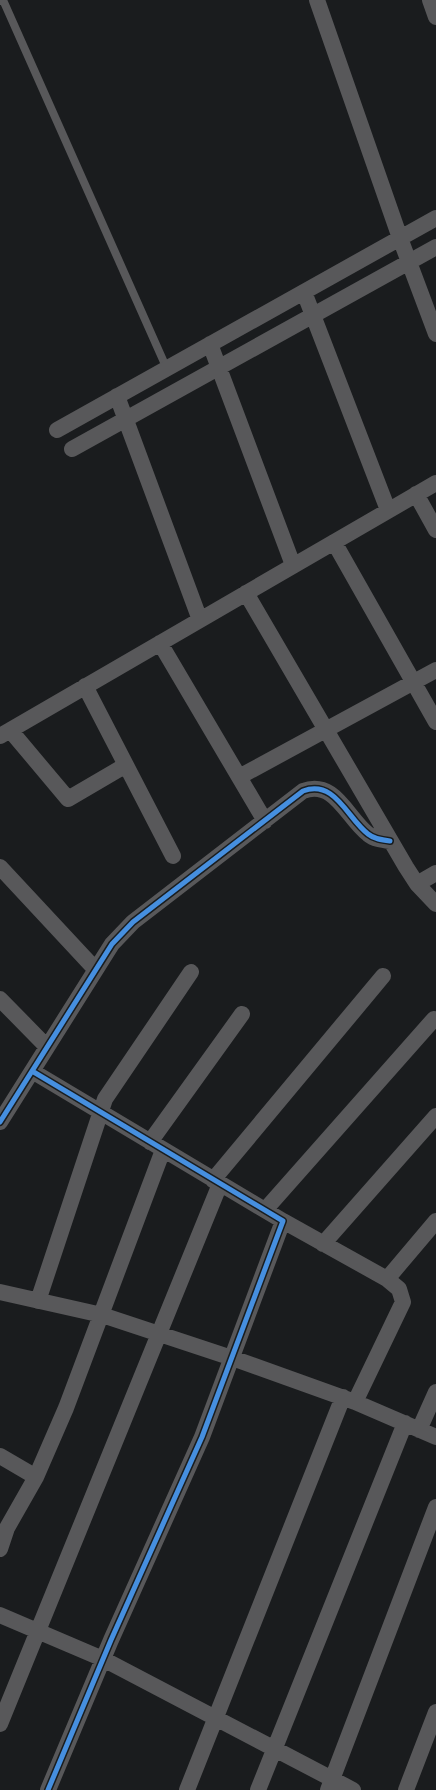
<svg xmlns="http://www.w3.org/2000/svg" width="436" height="1790" font-family="Barlow,sans-serif">
<style>
.lines{fill:none;stroke-linecap:round;stroke-linejoin:round}
.service{stroke:#58585a;stroke-width:8}
.minor{stroke:#58585a;stroke-width:16}
.cycleway-casing{stroke:#191d1f;stroke-width:8}
.cycleway{stroke:#468fdf;stroke-width:5}
</style>
<rect width="100%" height="100%" fill="#1a1c1e"/>
<g class="lines">
<path class="service" d="M0,1L3,0L167,369"/>
<path class="minor" d="M317,0L400,238L436,334
M430,0L436,17
M304,292L388,510
M210,344L293,565
M117,396L200,620
M57,430L436,218
M72,449L436,247
M416,494L436,530
M334,542L436,722
M246,593L406,867L417,884L436,904
M160,643L265,821
M85,686L173,856
M10,730L68,799L126,765
M0,736L436,483
M239,777L436,670
M0,867L95,969
M417,884L436,873
M0,999L47,1047
M32,1071L283,1221L202,1437L111,1640L48,1790
M0,1122L112,944L133,922L303,791C335,779 347,818 368,834C374,839 382,840 390,841
M150,1142L242,1014
M213,1180L383,976
M265,1210L434,1019
M283,1221L387,1279L399,1289L403,1302L355,1402
M323,1244L436,1116
M387,1279L436,1221
M0,1292L102,1315L235,1359L355,1402L436,1437
M38,1301L105,1099L191,972
M419,1430L436,1392
M0,1456L36,1477
M0,1549L7,1528L36,1477L66,1408L163,1150
M0,1615L103,1659L353,1790
M0,1724L220,1184
M187,1790L343,1397
M258,1790L405,1423
M328,1790L436,1507
M406,1790L436,1712"/>
<defs>
<path id="cycleway" d="M32,1071L283,1221L202,1437L111,1640L48,1790
M0,1122L112,944L133,922L303,791C335,779 347,818 368,834C374,839 382,840 390,841"/>
</defs>
<use href="#cycleway" class="cycleway-casing"/>
<use href="#cycleway" class="cycleway"/>
</g>
</svg>
